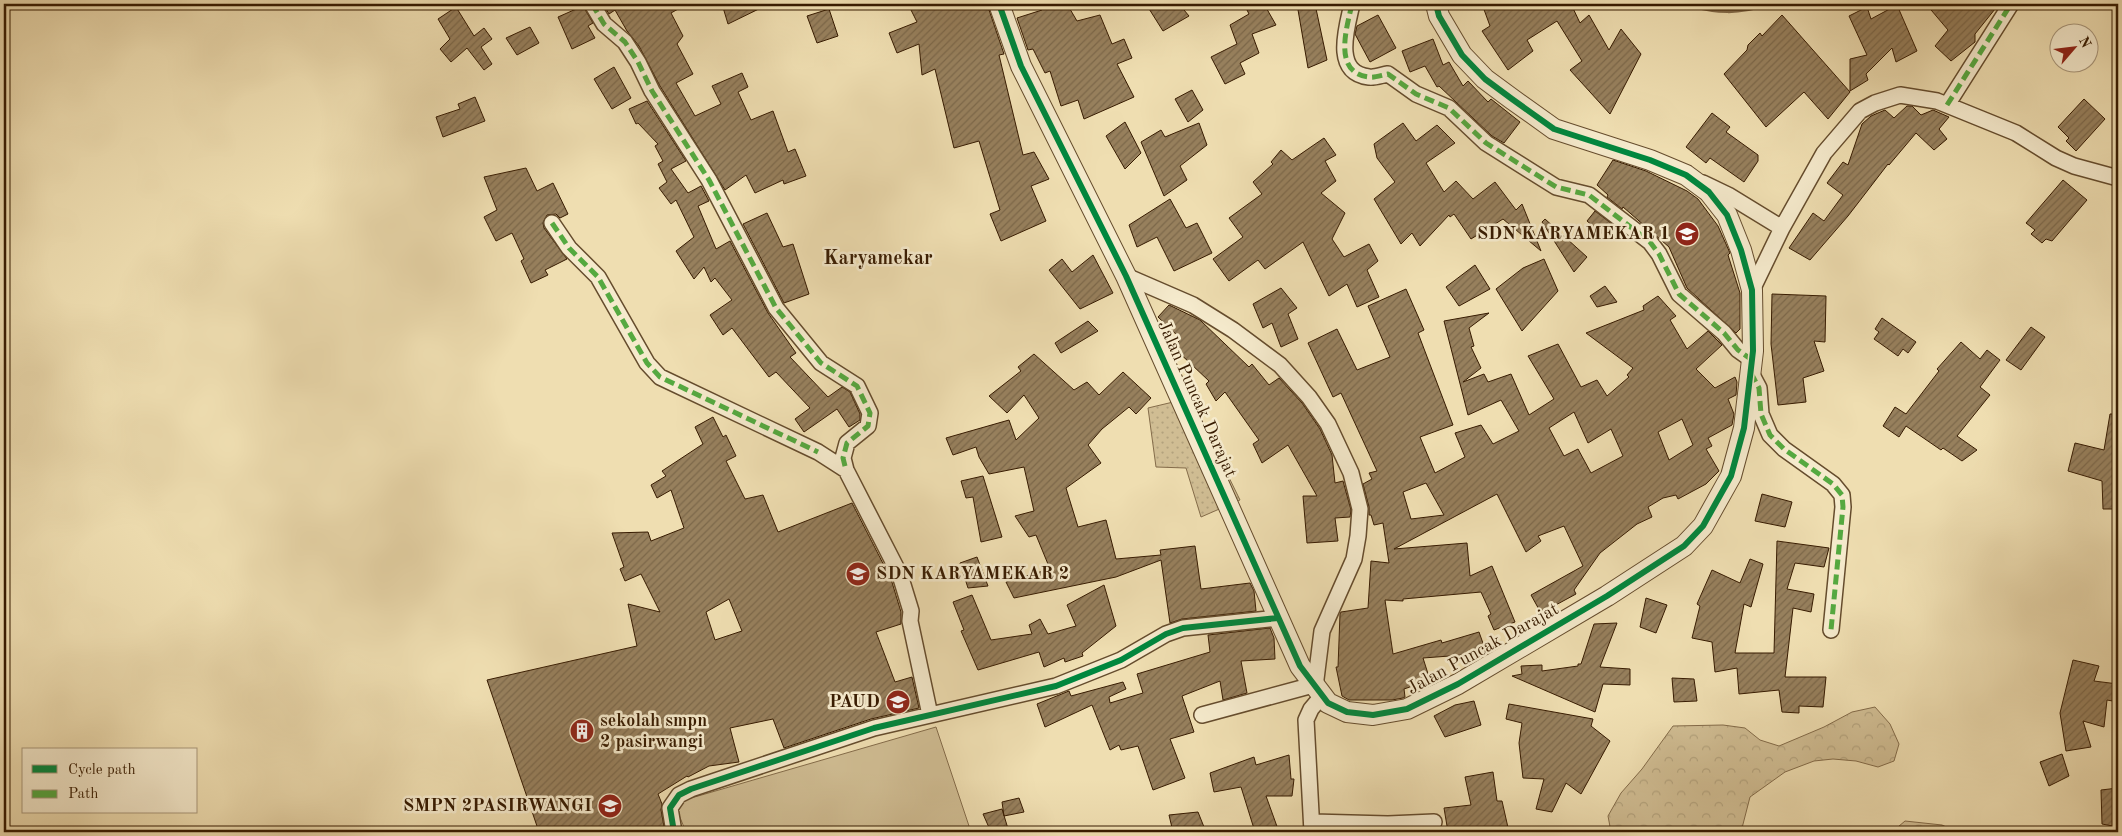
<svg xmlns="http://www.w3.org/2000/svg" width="2122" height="836" font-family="'Old Standard TT',serif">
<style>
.grass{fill:#d0bd93;stroke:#846c4a}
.forest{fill:url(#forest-crowns);stroke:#846c4a}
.park{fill:url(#park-dots);stroke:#846c4a}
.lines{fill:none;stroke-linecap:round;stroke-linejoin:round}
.stream{stroke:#806847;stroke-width:5.5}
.building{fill:url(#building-hatch);stroke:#371b01;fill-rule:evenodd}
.minor-casing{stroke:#654c2d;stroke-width:18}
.tertiary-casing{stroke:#654c2d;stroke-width:22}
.minor{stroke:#f5eacc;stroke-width:15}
.tertiary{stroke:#f5eacc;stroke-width:20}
.quiet{stroke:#55a940;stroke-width:5;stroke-dasharray:10 5;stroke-linecap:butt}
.cycleway-casing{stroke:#f5eacc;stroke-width:9}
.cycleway{stroke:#00873e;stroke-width:6}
.labels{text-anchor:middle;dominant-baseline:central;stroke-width:5;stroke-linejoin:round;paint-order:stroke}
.poi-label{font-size:18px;font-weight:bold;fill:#371b01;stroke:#f5eacc;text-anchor:end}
.street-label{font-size:18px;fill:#371b01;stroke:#f5eacc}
.quarter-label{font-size:20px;font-weight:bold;fill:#371b01;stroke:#f5eacc}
</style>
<defs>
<pattern id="forest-crowns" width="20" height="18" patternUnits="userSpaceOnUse" patternTransform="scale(1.25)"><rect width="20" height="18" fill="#d0bd93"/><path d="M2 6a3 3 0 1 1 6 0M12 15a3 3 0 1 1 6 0" fill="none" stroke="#b3a27d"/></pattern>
<pattern id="park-dots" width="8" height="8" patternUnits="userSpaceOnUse" patternTransform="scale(1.25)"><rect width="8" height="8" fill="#d0bd93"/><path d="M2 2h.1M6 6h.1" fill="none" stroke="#b3a27d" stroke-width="1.8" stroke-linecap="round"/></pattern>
<pattern id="building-hatch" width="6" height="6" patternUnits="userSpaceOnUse" patternTransform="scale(1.25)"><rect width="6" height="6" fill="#97805d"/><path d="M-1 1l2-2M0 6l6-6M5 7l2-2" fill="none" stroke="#7c684a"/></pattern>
</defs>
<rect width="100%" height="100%" fill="#efdeb1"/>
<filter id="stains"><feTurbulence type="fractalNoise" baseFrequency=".004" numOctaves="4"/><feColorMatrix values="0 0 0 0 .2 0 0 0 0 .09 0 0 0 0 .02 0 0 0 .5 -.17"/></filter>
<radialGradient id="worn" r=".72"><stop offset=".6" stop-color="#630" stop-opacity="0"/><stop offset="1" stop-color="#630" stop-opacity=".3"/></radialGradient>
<path class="grass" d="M936,727L971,832H686L674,803Z"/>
<path class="forest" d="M1875,707L1890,724L1899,744L1894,761L1878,767L1856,761L1833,759L1814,761L1785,772L1750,797L1741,832H1611L1608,816L1621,793L1642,769L1673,726L1723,725L1745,728L1760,740L1779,746L1824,727L1852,712Z
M1905,821L1942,825L1957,832H1892Z"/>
<path class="park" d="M1190,398L1240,500L1201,517L1186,468L1156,467L1148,408Z"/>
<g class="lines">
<path class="stream" d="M1690,4C1717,12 1738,13 1766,4"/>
</g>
<path class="building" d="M603,4H687L671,13L683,36L677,44L693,74L676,83L695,116L721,104L712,86L742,73L748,87L738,92L751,120L773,111L788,152L795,149L806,176L784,184L783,180L755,193L746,175L725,190L660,86L639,46L627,31L615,10L609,14Z
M722,4H769L728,24Z
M908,4H987L1004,54L999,55L1023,155L1034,152L1049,179L1031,186L1046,221L1001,241L990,214L1000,210L979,141L954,148L935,69L922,75L919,44L897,53L889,33L917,22Z
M1039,4H1067L1077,21L1100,15L1112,44L1124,39L1132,58L1117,64L1134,97L1084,119L1078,100L1061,106L1050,71L1045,73L1033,49L1028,50L1017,18L1042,10Z
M1146,4H1179L1189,16L1163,31Z
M1254,4H1264L1276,25L1252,34L1259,53L1240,63L1245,74L1225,84L1211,57L1237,44L1230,25L1249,14L1246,8Z
M1297,4H1315L1327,60L1308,68Z
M1482,4H1571L1580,23L1589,15L1609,50L1621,29L1641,54L1610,114L1570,70L1582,61L1557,21L1527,40L1533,51L1508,70L1482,31L1490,26Z
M1926,4H1999L1975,34V42L1951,61L1935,46L1948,30Z
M1897,5L1917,51L1896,62L1892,48L1866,74L1868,80L1850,91V59L1867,55L1849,16L1867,7L1871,19Z
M583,6L593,23L588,26L595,38L572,49L558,17Z
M456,7L474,36L484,28L492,39L481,47L492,64L484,70L467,48L451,62L440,49L450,39L438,19Z
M829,9L838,36L817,43L807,16Z
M1378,15L1396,48L1370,62L1355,34L1357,26Z
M1782,15L1850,92L1828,119L1804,92L1766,127L1724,74L1747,50L1748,45L1760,33L1762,36Z
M530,27L539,43L517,55L506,38Z
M1433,39L1443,65L1449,62L1463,86L1468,81L1488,102L1491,99L1520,122L1504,143L1492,136L1439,86L1437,87L1425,66L1410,72L1402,51Z
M614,67L631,98L612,109L594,79Z
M1192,90L1203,110L1188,122L1175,99Z
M475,97L485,121L443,137L436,117L460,109L458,104Z
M2084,99L2105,119L2076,151L2066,141L2069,138L2058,127Z
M647,101L686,161L671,169L688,193L701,186L709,201L698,206L716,249L730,241L768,313L796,353L790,357L828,397L842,387L850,392L860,414V420L849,427L837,409L804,432L795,419L810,408L776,372L769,377L732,328L723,335L710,315L732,300L715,278L711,282L704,267L694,279L676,251L694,237L676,200L671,204L659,188L667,182L658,164L663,161L655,146L658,144L638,123L636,124L629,109Z
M1907,106H1912L1921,115L1933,110L1949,117L1939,129L1947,139L1934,150L1916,133L1889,165L1888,164L1848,216L1810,260L1789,248L1813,213L1824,221L1843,195L1827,183L1843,162L1848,165L1862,124L1871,116L1885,110L1894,118Z
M1712,113L1730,127L1726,132L1758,155V161L1744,182L1710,158L1706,163L1686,147Z
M1125,122L1141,153L1125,169L1106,136Z
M1199,123L1207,145L1180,166L1187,180L1164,196L1141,142L1161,130L1165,137Z
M1403,123L1416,141L1437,125L1455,143L1426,163L1444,192L1456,181L1473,199L1495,182L1516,210L1522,204L1541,251L1503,219L1471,239L1454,214L1450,217L1449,215L1420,246L1412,233L1401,244L1374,199L1395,182L1377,158L1374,144Z
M1324,138L1336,155L1325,161L1336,181L1321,193L1345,213L1332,239L1344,257L1369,244L1378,261L1367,270L1379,297L1357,307L1347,284L1329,296L1303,242L1265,269L1258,260L1229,281L1213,259L1243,237L1229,218L1262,194L1253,182L1273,164L1271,162L1281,150L1292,160Z
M1613,160L1646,171L1687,191L1698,199L1718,226L1730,253L1728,255L1740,293V329L1736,333L1687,288L1669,247L1623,207L1622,209L1607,197L1608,195L1597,185Z
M526,168L537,191L553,183L568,214L560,218L556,214L547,215L543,223L544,228L567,259L545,270L548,275L531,283L521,261L524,259L512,233L496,241L484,217L497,210L484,177Z
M2063,180L2087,200L2052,241L2046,239L2042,243L2031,234L2035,230L2026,223Z
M1170,199L1186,228L1197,223L1212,253L1174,271L1157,237L1137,247L1129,225Z
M1595,211L1612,224L1604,235L1587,221Z
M767,213L783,247L793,244L809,294L784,303L743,224Z
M1545,219L1587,257L1574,272L1542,222Z
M1093,255L1113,293L1080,309L1049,270L1062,259L1072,272Z
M1544,259L1558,291L1522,331L1496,289L1523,268Z
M1475,265L1490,289L1459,306L1446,287Z
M1605,286L1617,302L1597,307L1590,296Z
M1281,288L1297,308L1288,314L1298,339L1281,347L1272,323L1263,328L1253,304Z
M1406,289L1424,330L1418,333L1453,425L1420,437L1435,473L1465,457L1455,433L1481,425L1493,444L1519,431L1501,400L1468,415L1444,321L1489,313L1469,328L1474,346L1471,347L1481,368L1463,382L1484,374L1488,382L1511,374L1529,415L1554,399L1528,356L1558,344L1581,387L1597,380L1607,396L1629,377L1627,375L1633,368L1586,333L1644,310L1643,306L1658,296L1676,316L1670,320L1687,349L1708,331L1722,345L1696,369L1715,388L1735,377L1737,382L1736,395L1728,399L1734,414L1732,425L1708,438L1712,446L1706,449L1719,471L1706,484L1678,499L1676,495L1663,498L1648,507L1652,517L1637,524L1600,553L1574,590L1576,594L1541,613L1531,595L1583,566L1564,526L1538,536L1541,541L1526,552L1497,494L1394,549L1467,543L1470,576L1492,566L1515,622L1494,630L1488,616L1491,614L1481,592L1403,599V601L1385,600L1393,654L1441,640L1442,643L1479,632L1484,646L1463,655L1423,658L1430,680L1404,689L1405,697L1403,698L1392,700H1349L1342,696L1336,667H1338L1340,614L1341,612L1368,608L1371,561L1389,563L1383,523L1374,525L1371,515H1369V507L1363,484L1372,479L1369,473L1377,471L1341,393L1333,397L1308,343L1337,329L1357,370L1390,357L1368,306ZM1574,412L1588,443L1611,429L1623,456L1591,473L1578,449L1564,456L1549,428ZM1682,419L1693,445L1669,460L1658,432ZM1426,483L1444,515L1411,519L1403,492Z
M1772,294L1826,296L1825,342L1814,341L1824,371L1803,378L1806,402L1778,405L1771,344Z
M1169,305L1200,320L1249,367L1252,364L1269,385L1279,378L1302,403L1320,429L1332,455L1335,483L1343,481L1351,510L1350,517L1335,518L1338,541L1307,543L1303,496H1317L1288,445L1262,463L1253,444L1259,440L1225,392L1216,401L1206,384L1209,381L1173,347L1181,339L1158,317Z
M1882,318L1916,342L1908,353L1903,349L1898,356L1874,339L1879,332L1875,329Z
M1088,321L1098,331L1061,353L1055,343Z
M2031,327L2045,337L2021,370L2006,360Z
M1961,342L1980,359L1987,350L2000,360L1980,387L1990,395L1957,436L1977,450L1962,461L1943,448L1941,450L1906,426L1899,437L1883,426L1895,407L1906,414L1939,371L1937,369Z
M1034,354L1074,390L1087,382L1099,395L1123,372L1151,398L1136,414L1129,407L1102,429L1088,445L1101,463L1066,488L1078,527L1106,520L1116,559L1161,555L1160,550L1195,546L1201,589L1250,583L1254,591L1256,611L1182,619L1170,623L1161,560L1116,577L1014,598L1006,582L1050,569L1036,535L1029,537L1015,516L1034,511L1024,467L989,474L979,457L976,447L953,455L946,438L1009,420L1016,440L1039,418L1024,395L1007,413L989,396L1021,371L1018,367Z
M2110,414H2118V509H2103L2102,481L2068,471L2075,443L2104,450Z
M713,417L723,437L726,435L736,456L726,461L745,499L763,495L778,532L852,503L891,579L901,612V624L876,632L895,682L912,677L919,708L871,719L784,748L773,719L730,728L739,762L709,766L688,777L687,776L658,794L662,804L661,810L665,832H539L487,680L637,646L628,604L660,612L641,574L625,581L620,569L624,567L612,533L648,532L651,541L684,528L671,490L657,498L651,485L666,476L662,471L703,444L695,427ZM729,599L742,631L715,640L706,612Z
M983,476L1002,537L981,542L973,497L966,498L961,481Z
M1762,494L1792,502L1785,527L1755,521Z
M1777,541L1829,548L1824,567L1795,563L1787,589L1814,594L1811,612L1793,608L1785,677H1826L1823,707L1799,706V713L1782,712L1779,690L1739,694L1737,668L1715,672L1712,642L1692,638L1700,606L1697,604L1712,570L1740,583L1750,559L1763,564L1751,607L1744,604L1735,653H1774Z
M977,557L988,586L968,588L960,563Z
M1104,585L1116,626L1082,653L1083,656L1065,662L1064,658L1044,667L1039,652L978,670L961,631L964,630L953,602L972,595L991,640L1032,634L1029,625L1040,619L1048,634L1076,626L1067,605Z
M1646,598L1667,605L1656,633L1640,627Z
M1617,623L1600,667L1630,669V685L1603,684L1595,712L1512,676L1522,674L1521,666L1542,665V671L1578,666V664H1581L1594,624Z
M1270,628L1274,638L1275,659L1241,661L1247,693L1223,700L1220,681L1182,696L1194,732L1170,739L1185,778L1153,790L1138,746L1121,750L1119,745L1110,750L1092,705L1045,727L1037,704L1069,691L1071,696L1123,682L1126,689L1109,697L1110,703L1143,693L1137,674L1210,652L1208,635Z
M2073,660L2099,666L2094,681L2118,684V702L2107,700L2104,727L2083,721L2091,747L2066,751L2060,713Z
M1672,678L1694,679L1697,701L1674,702Z
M1474,701L1481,725L1445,737L1434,716L1455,705Z
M1509,704L1593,719L1591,726L1610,741L1581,794L1566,783L1552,812L1536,809L1544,779L1523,778L1519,743L1522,723L1506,719Z
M2062,754L2069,776L2049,786L2040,762Z
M1289,755L1291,779H1294L1292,796H1266L1279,832H1255L1241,787L1214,792L1210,773L1254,757L1256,765Z
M1493,772L1497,801H1502L1509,832H1448L1444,808L1471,805L1465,777Z
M2118,788V827L2102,824L2101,790Z
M1019,798L1024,812L1004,816L1002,802Z
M1002,809L1009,832H991L983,814Z
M1198,812L1206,832H1173L1169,815Z"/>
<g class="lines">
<defs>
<path id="minor" d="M592,4L604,24L625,42L638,62L652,91L709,180L776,308L821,363L857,386L870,413L868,426L847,443L843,458L846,470
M1352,4C1347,27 1332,73 1369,77C1374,78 1382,75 1388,74L1416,94L1449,108L1486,143L1556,187L1589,195L1650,242L1659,254L1679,294L1724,333L1738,350L1752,360
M1947,105L2011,4
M1703,183L1728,195L1782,228
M552,223L569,248L598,277L647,363L660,377L818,452L846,470L900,575L911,611L910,621L930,715
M1126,276L1193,305L1233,330L1280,365L1309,397L1328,424L1351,473L1360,509L1358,536L1354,559L1322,631L1315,687
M1752,290L1782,228L1824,153L1860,111L1875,103L1900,95L1937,101L1947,105L2016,133L2056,158L2074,166L2118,178
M1751,373L1759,388L1761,414L1770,435L1784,449L1833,484L1842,495L1843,507L1831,630
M1202,715L1313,685
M1313,822L1388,824L1434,822
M674,832L670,808L679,795L691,789L874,728L1056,686L1121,660L1166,634L1183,628L1278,618
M1312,832L1306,720L1311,709L1322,696"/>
<path id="tertiary" d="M999,4L1021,66L1126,276L1300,666L1328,703L1347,712L1373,715L1407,709L1458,684L1607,596L1684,546L1703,526L1731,476L1744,428L1753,351L1752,290L1741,250L1727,215L1709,192L1686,175L1650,160L1554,129L1512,99L1485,79L1462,55L1439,16L1436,4"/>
</defs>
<use href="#minor" class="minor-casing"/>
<use href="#tertiary" class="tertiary-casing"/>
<use href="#minor" class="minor"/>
<use href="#tertiary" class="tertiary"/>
<path class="quiet" d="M592,4L604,24L625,42L638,62L652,91L709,180L776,308L821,363L857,386L870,413L868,426L847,443L843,458L846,470
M1352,4C1347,27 1332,73 1369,77C1374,78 1382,75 1388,74L1416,94L1449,108L1486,143L1556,187L1589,195L1650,242L1659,254L1679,294L1724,333L1738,350L1752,360
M1947,105L2011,4
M552,223L569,248L598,277L647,363L660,377L818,452
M1751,373L1759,388L1761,414L1770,435L1784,449L1833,484L1842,495L1843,507L1831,630"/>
<defs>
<path id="cycleway" d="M999,4L1021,66L1126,276L1300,666L1328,703L1347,712L1373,715L1407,709L1458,684L1607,596L1684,546L1703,526L1731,476L1744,428L1753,351L1752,290L1741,250L1727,215L1709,192L1686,175L1650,160L1554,129L1512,99L1485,79L1462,55L1439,16L1436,4
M674,832L670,808L679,795L691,789L874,728L1056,686L1121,660L1166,634L1183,628L1278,618"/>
</defs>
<use href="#cycleway" class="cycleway-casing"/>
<use href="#cycleway" class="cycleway"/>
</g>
<defs>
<symbol id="university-disc" viewBox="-11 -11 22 22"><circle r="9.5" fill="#8f2418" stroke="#f5eacc"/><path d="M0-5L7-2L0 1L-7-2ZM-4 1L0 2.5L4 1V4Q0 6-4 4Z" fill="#fff"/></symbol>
<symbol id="building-disc" viewBox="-11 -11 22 22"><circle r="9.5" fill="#8f2418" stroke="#f5eacc"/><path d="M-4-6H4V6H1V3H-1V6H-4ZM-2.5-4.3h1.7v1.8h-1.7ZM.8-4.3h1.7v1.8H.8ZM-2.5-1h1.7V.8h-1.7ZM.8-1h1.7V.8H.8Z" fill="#fff"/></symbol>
</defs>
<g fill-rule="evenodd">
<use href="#university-disc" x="1673" y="220" width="28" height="28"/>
<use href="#university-disc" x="844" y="560" width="28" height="28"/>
<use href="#university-disc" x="884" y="688" width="28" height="28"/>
<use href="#building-disc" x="568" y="717" width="28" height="28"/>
<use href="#university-disc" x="596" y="792" width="28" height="28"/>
</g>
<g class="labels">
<g class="poi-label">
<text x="1670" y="234">SDN KARYAMEKAR 1</text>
<text x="876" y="574" text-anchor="start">SDN KARYAMEKAR 2</text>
<text x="880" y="702">PAUD</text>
<text x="600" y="721" text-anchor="start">sekolah smpn<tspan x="600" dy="21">2 pasirwangi</tspan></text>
<text x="592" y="806">SMPN 2PASIRWANGI</text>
</g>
<g class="street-label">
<text transform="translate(1197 399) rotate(66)">Jalan Puncak Darajat</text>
<text transform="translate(1483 649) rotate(-29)">Jalan Puncak Darajat</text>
</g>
<g class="quarter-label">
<text x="878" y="259">Karyamekar</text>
</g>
</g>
<rect width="2122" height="836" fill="none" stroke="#efdeb1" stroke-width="20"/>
<rect x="5" y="5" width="2112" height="826" fill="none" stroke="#371b01" stroke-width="2.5"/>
<rect x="10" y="10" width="2102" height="816" fill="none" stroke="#371b01"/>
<rect x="22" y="748" width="175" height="65" fill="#f5eacc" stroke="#a9977b"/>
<rect x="32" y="765" width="25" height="8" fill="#00873e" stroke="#a9977b"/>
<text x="68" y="774" font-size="15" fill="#371b01">Cycle path</text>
<rect x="32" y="790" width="25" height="8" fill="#55a940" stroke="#a9977b"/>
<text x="68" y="798" font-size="15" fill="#371b01">Path</text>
<g transform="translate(2074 48) rotate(62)"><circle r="24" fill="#f5eacc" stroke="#a9977b"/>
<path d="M0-4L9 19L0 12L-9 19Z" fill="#8f2418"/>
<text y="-8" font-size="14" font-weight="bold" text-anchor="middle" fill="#371b01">N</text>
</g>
<rect width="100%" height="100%" filter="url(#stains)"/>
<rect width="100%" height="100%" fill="url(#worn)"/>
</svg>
